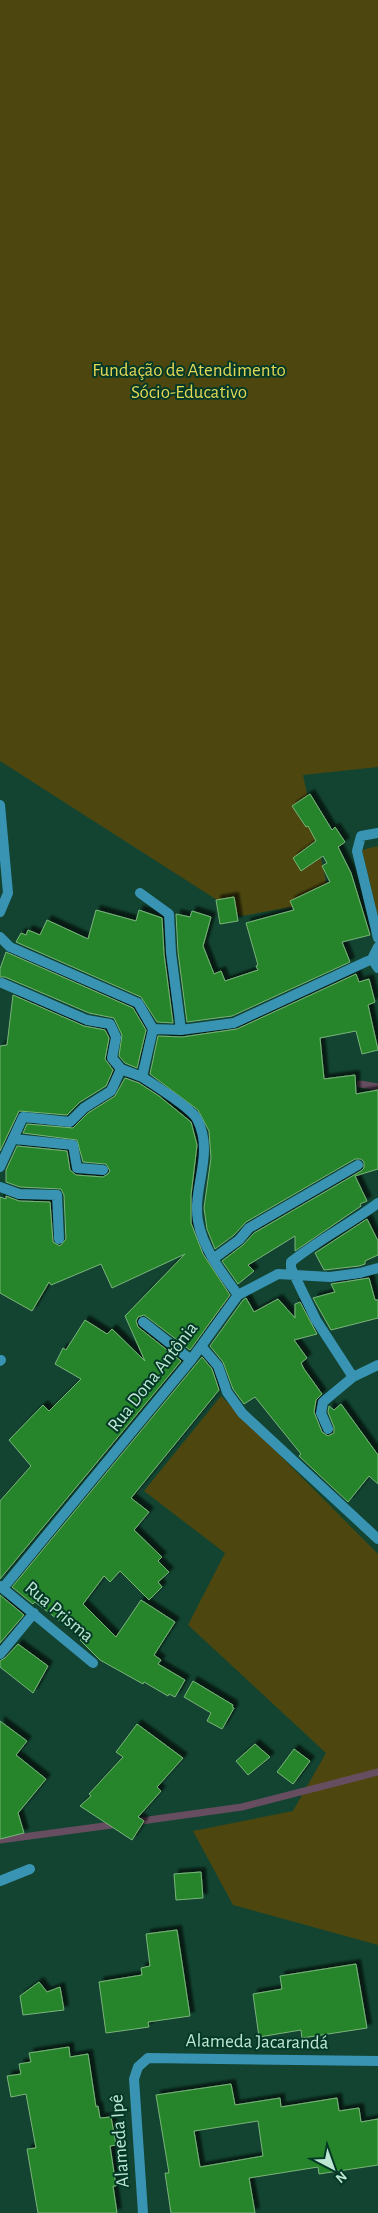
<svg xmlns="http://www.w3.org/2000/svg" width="378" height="2213" font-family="'Alegreya Sans',sans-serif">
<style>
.green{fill:#4d470f}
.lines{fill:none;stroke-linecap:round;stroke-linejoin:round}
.stream{stroke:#664d60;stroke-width:7}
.building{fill:#25842b;stroke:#7ab479;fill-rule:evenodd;filter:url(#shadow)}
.service{stroke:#3994b3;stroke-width:10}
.minor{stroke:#3994b3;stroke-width:10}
.labels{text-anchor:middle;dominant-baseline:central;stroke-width:4;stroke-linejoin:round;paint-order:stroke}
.park-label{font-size:19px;fill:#e2d657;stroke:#043927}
.street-label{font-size:19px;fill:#bde7d2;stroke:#043927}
</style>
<defs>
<filter id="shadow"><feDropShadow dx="4.5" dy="-4.5" stdDeviation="1" flood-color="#0009"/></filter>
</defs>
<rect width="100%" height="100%" fill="#124431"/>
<path class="green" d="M0,0H378V767L303,775L330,900L242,916L0,761Z
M378,846V917L362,850Z
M221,1396L378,1554V1945L233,1905L193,1831L293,1811L326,1753L188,1625L225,1553L144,1491Z"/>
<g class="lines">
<path class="stream" d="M360,1084L378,1087
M134,1822L242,1807L378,1772
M0,1840L119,1824"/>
</g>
<path class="building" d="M310,794L332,830L335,827L345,842L338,847L351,873L370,935L342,942L350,962L232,1016L187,1022L178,952L176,914L190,917L192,911L211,917L203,946L214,974L221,971L225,981L258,970L256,966L258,965L246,923L294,910L290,901L330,882L322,866L327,863L323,856L301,871L293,858L316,841L308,826L306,827L292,806Z
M234,897L238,921L220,924L216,900Z
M96,910L136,921L139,910L162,918L164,954L173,1023L157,1022L141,997L16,942L21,933L26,935L28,930L40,935L47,920L88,939Z
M6,952L133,1008L146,1030L137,1068L125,1063L119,1056L122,1035L114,1018L89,1013L5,977H0V969Z
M356,974L359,982L369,979L375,1002L368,1005L378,1050L362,1054L356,1031L320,1038L324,1079L355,1075L356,1094L378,1090V1169L355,1176L367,1201L360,1204L361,1206L295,1251V1236L248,1265L254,1271L238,1284L222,1261L243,1245L254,1233L361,1171L364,1168V1162L361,1159H355L246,1222L234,1235L215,1249L207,1229L204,1208L211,1158L209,1131L198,1110L150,1074L158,1036L182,1037L237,1029Z
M13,995L84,1026L105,1030L109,1038L105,1059L113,1070L106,1086L80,1102L67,1115L19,1111L0,1151V1046L7,1045Z
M125,1078L139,1083L159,1096L191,1122L197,1145L191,1195V1223L203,1254L230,1295L190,1350L147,1317L144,1315L138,1317L136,1321L138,1327L181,1361L0,1579V1501L31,1466L9,1440L43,1405L49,1411L81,1379L55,1364L63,1348L66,1350L85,1320L107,1334L112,1329L145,1361L125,1316L185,1254L112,1288L101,1264L51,1285L49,1282L32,1311L0,1293V1197L6,1199V1196L19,1201L50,1202L53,1242L60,1246L66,1239L64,1195L61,1189L20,1187L6,1182V1170L17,1146L67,1151L70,1170L76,1175L103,1177L108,1174L110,1171L106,1164L83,1162L77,1140L23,1133L27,1124L73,1128L88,1113L115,1096Z
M367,1219L378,1241V1255L365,1261V1264L359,1266L324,1270L315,1253Z
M369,1278L375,1300H378V1318L331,1330L313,1298L335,1292L331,1284Z
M246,1298L254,1312L278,1299L295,1318V1304L300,1302L317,1334L294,1340L307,1358L301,1363L304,1369L322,1394L316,1400L314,1412L322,1432L328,1436L334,1433V1427L328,1412L329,1406L334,1410L341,1404L378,1455V1484L369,1476L348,1502L299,1456L301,1454L255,1397L244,1404L233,1389L223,1362L210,1346L243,1300Z
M202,1357L212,1369L219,1390L131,1498L149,1512L134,1530L162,1557L158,1561L169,1572L158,1582L162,1587L149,1600L120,1571L110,1582L104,1576L83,1604L116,1637L141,1600L175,1622L154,1655L161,1660L158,1664L185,1680L175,1697L169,1694L168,1696L144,1682L143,1684L100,1660L80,1640L82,1638L35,1602L33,1604L12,1587Z
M0,1595L24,1615L0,1643Z
M18,1644L48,1666L33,1693L0,1667V1661L5,1658Z
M193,1681L233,1705L232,1707L234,1708L222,1729L207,1721L211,1713L184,1697Z
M0,1721L27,1741L16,1755L46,1779L18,1813L24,1833L0,1839Z
M137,1724L183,1758L157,1787L161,1791L138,1817L144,1821L132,1840L80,1806L91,1796L89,1794L123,1757L116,1752Z
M255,1744L270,1757L248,1775L236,1761Z
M294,1749L310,1761L293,1784L277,1772Z
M201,1872L203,1898L176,1900L174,1874Z
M177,1930L190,2016L148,2022L149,2027L106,2033L99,1982L142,1975L141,1968L150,1966L146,1934Z
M356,1964L367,2028L302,2038L301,2030L259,2037L253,1994L282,1989L280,1976Z
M39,1982L47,1992L60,1987L64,2010L23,2015L20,1996Z
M69,2047L70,2057L88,2054L96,2107L98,2106L100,2118L111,2117L116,2145L110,2146L116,2186H113L117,2213H38L27,2149L36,2148L26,2094L11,2097L7,2076L21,2074L19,2064L31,2062L29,2053Z
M231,2084L235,2105L280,2098L281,2107L337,2098L339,2111L359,2108L361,2122L378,2119V2165L319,2174L318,2167L249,2178L255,2213H171L165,2173H169L156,2095ZM258,2121L263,2156L200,2167L194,2131Z"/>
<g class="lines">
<path class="service" d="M0,805L8,893L0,912
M378,833L361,836L357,851L378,938
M140,893L169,914L171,953L181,1030
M0,937L10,947L138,1003L153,1029
M372,959L378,968
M2,983L87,1020L110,1024L116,1037L112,1058L121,1069L142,1077
M14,1139L73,1145L77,1168L103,1170
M0,1167L23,1117L70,1122L84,1108L111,1091L121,1069
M0,1187L19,1194L57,1195L59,1239
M378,1203C350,1224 318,1240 291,1262V1268L316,1320L353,1377L378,1365
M213,1259L239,1240L249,1228L358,1165
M238,1295C222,1273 203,1249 198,1221C192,1187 215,1154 197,1119C192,1109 153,1084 142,1077L153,1029L181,1030L234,1023L372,959L378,947
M143,1322L191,1360
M201,1346L218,1366L227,1392L242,1413L378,1539
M0,1361L1,1360
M328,1429L321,1413L323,1402L353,1377
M0,1586L93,1663
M3,1588L191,1360L238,1295L278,1274L330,1277L360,1273L378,1268
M0,1654L34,1613"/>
<path class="minor" d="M0,1881L30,1869
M143,2213L134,2079L138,2067L148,2058L378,2061"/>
</g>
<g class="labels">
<g class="park-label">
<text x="189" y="370">Fundação de Atendimento<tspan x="189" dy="22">Sócio-Educativo</tspan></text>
</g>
<g class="street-label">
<text transform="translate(153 1377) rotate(-52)">Rua Dona Antônia</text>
<text transform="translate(59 1612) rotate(40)">Rua Prisma</text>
<text transform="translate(257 2042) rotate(1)">Alameda Jacarandá</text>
<text transform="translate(120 2141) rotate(-94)">Alameda Ipê</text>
</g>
</g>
<g transform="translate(333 2168) rotate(139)" stroke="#043927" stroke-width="4" paint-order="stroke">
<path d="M0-4L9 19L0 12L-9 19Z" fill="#bde7d2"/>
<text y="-8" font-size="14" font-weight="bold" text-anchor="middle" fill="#bde7d2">N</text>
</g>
</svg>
